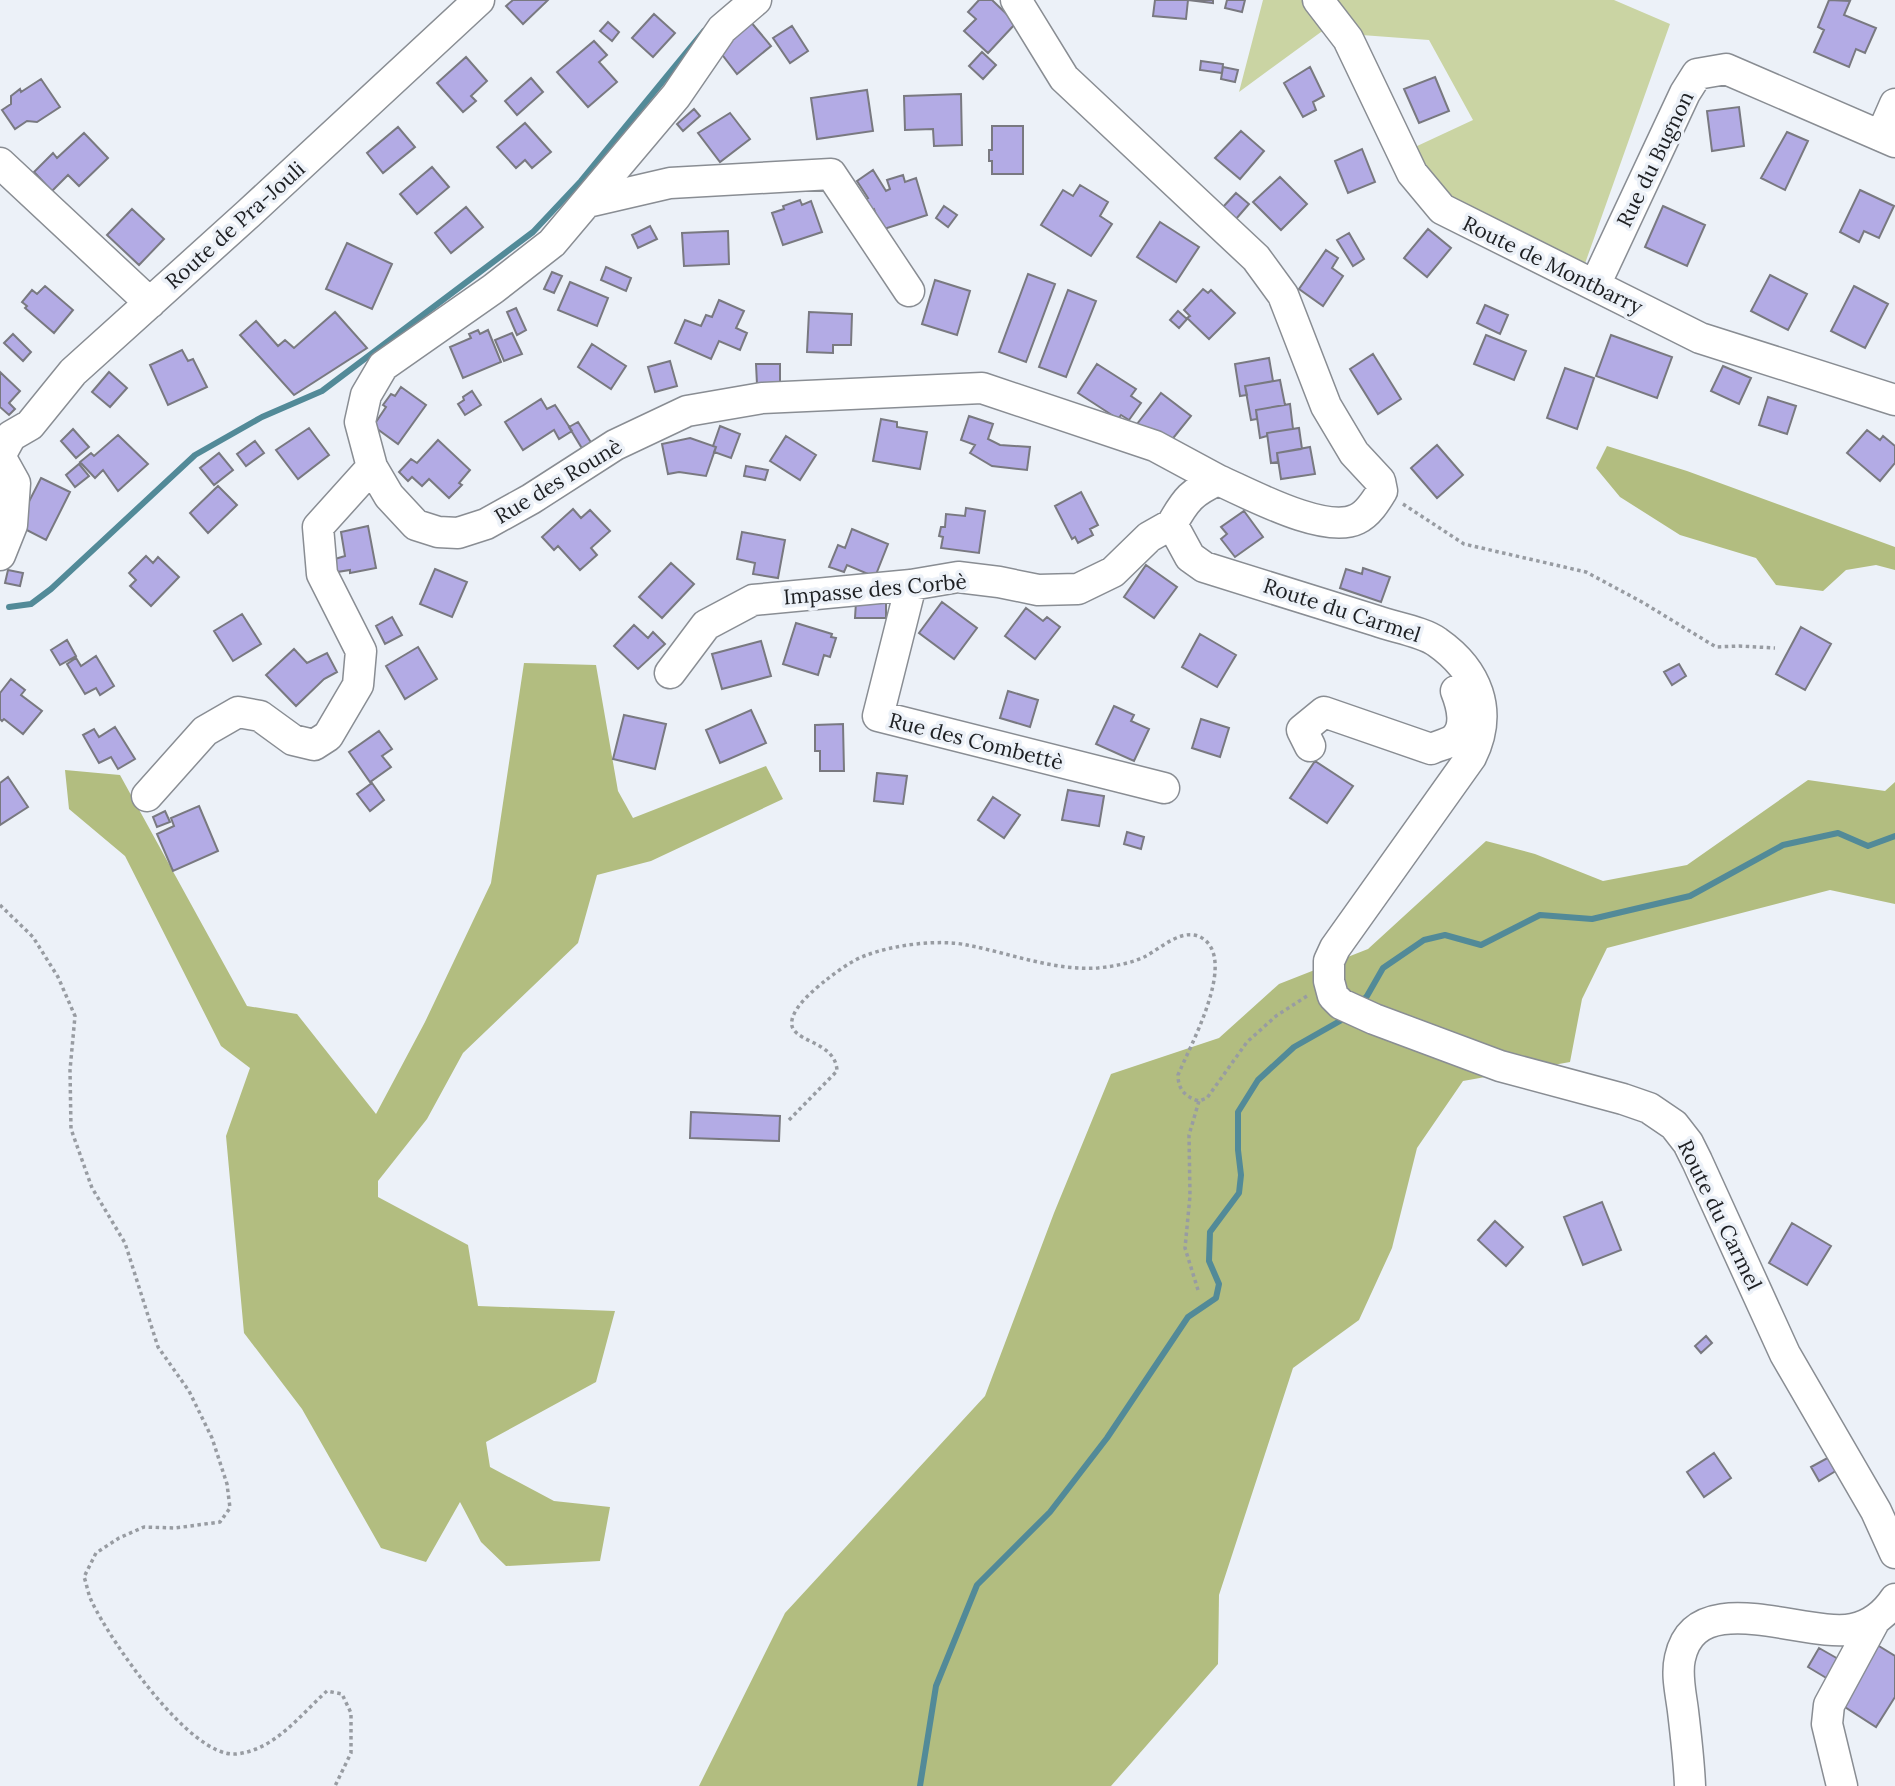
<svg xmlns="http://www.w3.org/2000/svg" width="1895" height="1786" font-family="Lora,serif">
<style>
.green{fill:#cad4a3}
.forest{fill:#b2bd80}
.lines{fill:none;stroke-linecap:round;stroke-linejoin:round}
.stream{stroke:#528a98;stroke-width:6}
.building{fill:#b3abe5;stroke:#797980;stroke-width:2}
.minor-casing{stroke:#898d93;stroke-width:33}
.path{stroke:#989ca2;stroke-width:3.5;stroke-dasharray:3.5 3.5;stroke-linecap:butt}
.minor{stroke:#fff;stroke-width:30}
.labels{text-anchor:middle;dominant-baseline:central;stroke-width:7;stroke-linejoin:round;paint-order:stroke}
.street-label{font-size:21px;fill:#1d1f22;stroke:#ecf1f8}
</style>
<rect width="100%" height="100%" fill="#ecf1f8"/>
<path class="green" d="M1263,0H1614L1670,24L1582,272L1447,202L1415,147L1473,120L1429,40L1321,32L1239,92Z"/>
<path class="forest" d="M1607,446L1687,471L1895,547V570L1876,565L1846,570L1823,591L1776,585L1756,558L1680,535L1620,497L1596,468Z
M524,663L596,665L618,791L633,818L766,766L783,799L651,861L597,875L578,943L463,1053L427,1119L378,1181V1197L468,1245L478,1306L615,1311L596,1382L486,1442L490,1467L554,1501L610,1507L600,1561L506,1566L481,1542L460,1502L426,1562L381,1548L302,1409L244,1333L226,1136L250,1068L221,1046L125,856L69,809L65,770L120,775L247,1006L297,1014L376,1114L425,1022L491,883Z
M1808,780L1885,791L1895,782V904L1830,890L1607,948L1582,999L1570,1062L1463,1081L1417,1148L1392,1248L1359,1320L1293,1368L1219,1595L1218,1664L1111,1786H699L785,1613L985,1396L1054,1213L1111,1074L1219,1038L1279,984L1368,949L1486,841L1535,854L1603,881L1687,865Z"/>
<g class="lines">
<path class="stream" d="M9,607L31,604L51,589L195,455L262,417L322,391L533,232L581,181L704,31
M1360,1004L1367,996L1383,968L1424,940L1445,935L1481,945L1540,915L1592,919L1690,896L1783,845L1838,833L1868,846L1895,836
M920,1786L936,1686L977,1585L1050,1512L1107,1438L1188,1317L1216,1298L1219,1284L1209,1261L1210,1232L1239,1193L1241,1175L1238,1150V1112L1258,1080L1294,1047L1347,1017"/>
</g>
<path class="building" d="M513,0H548L523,24L506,6Z
M979,0H992L1016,23L988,53L964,31L976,19L968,12Z
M1155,0H1213V3L1188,0L1186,19L1153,16Z
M1227,0H1245L1242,12L1225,8Z
M1829,0L1850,1L1844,15L1876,28L1865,53L1856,49L1849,67L1814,52L1824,30L1818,27Z
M654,14L675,33L653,57L632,38Z
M750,21L771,46L737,74L717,48Z
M608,22L619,32L612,41L600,31Z
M792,26L808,51L790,63L773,38Z
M594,41L607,55L599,62L617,82L588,107L557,72Z
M982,52L996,65L983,79L969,66Z
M466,57L487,81L471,96L476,101L463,112L437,83Z
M1201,61L1223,64L1222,73L1200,70Z
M1223,67L1238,70L1235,82L1221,79Z
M1310,67L1324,96L1313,102L1316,110L1303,117L1284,83Z
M1435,77L1449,111L1419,123L1404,89Z
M531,78L543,92L517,115L505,101Z
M41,79L60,107L37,122L27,121L15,129L2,110L11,104V96L20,89L21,92Z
M867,90L873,131L817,139L811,98Z
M961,94L962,145L934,146L933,129L905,130L904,96Z
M1739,107L1744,146L1712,151L1707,111Z
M694,109L700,116L683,131L677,124Z
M730,113L750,139L720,162L698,133Z
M525,123L551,152L532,168L525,160L516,168L497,147Z
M992,126H1023V174H992V161H989V150H992Z
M398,127L415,147L383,173L367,153Z
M1241,131L1264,151L1240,179L1215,158Z
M1787,132L1808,141L1785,190L1761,178Z
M84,133L108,158L79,186L68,175L52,191L34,172L53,153L57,158Z
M1362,149L1375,182L1348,193L1335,161Z
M432,167L449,187L417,214L400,194Z
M873,170L886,191L890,189L887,180L903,175L905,182L916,178L927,215L881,230L874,209L869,211L866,199L868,198L857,181Z
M1280,177L1307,204L1281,230L1253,202Z
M1080,185L1108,202L1100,216L1112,224L1091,256L1041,225L1063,190L1073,196Z
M1860,190L1894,206L1879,238L1864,231L1859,242L1840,232Z
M1236,193L1249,204L1236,219L1223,207Z
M800,200L802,205L811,201L822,232L783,245L772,213L784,209L783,206Z
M944,206L957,215L948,227L936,218Z
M1663,206L1705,225L1687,266L1645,247Z
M466,207L483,227L451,253L435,233Z
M132,209L164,239L139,265L107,235Z
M1160,222L1199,247L1176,282L1137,257Z
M650,226L657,239L638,248L632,235Z
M1428,229L1451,248L1427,277L1404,258Z
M728,231L729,264L684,266L682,233Z
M1349,233L1364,259L1353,266L1337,240Z
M347,243L392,264L372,309L326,289Z
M1326,250L1338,258L1332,268L1343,276L1323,306L1299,289Z
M606,267L631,278L626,291L601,280Z
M552,272L562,276L554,293L544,289Z
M1028,274L1055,284L1026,362L999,352Z
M1770,275L1807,294L1788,330L1751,311Z
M935,280L970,291L957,335L922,324Z
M570,282L608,298L597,326L558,310Z
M45,286L73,310L54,333L25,308L27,306L22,302L32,290L37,294Z
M1854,286L1888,304L1865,348L1831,331Z
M1203,289L1208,293L1211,290L1235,313L1209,339L1187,318L1190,316L1184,310Z
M1068,290L1096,301L1066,377L1039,367Z
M719,300L744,311L736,328L747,333L740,350L719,341L711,359L675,343L685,320L701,326L706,315L712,317Z
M1485,305L1508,315L1500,334L1477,323Z
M516,308L526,330L517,335L507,312Z
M1178,311L1187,319L1179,328L1170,320Z
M335,312L367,348L294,395L240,335L256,321L278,346L285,340L294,348Z
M809,312L852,314L851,345H833V353L807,352Z
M478,330L480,334L488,330L501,362L463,378L450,347L471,338L469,334Z
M512,333L522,354L504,361L495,340Z
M13,334L31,352L23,361L4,343Z
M1486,335L1526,351L1514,380L1474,364Z
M1611,335L1672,357L1657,398L1596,376Z
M592,344L626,366L611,389L578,367Z
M182,350L188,361L193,359L207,387L168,405L150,365Z
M1373,354L1401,399L1378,414L1350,369Z
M1269,358L1273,381L1245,386L1247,395L1240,396L1235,364Z
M670,361L677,386L655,392L648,367Z
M756,364H780V382L757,384Z
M1097,364L1136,389L1131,396L1141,403L1129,420L1121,415L1118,419L1078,393Z
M1723,366L1751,378L1739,404L1711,391Z
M1565,368L1594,378L1577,429L1547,418Z
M0,372L20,391L9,403L15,409L9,415L0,407Z
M109,372L127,388L110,407L92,392Z
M1280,380L1285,405L1256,410L1257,419L1251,420L1245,386Z
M401,387L426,405L398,444L376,428V422L386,407L383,405L391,394L395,396Z
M472,391L481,405L465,415L458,404L464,400L463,397Z
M1161,393L1191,416L1166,447L1137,424Z
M1768,397L1796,406L1787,434L1759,425Z
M541,399L547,409L555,405L572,431L559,439L554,430L523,450L505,422Z
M1290,404L1293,429L1267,433V436L1260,438L1256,410Z
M969,416L993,424L988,439L1000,445L1030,447L1027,470L992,466L970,453L975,445L961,440Z
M881,419L897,422V427L927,432L920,469L873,461Z
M578,422L592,444L583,450L569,427Z
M720,426L740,434L731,458L714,452L716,447L713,446Z
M309,428L329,455L298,479L276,450Z
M1299,428L1302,449L1277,453L1278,462L1271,463L1267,433Z
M73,429L89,447L76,458L61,441Z
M1867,430L1880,440L1883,436L1895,446V463L1880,481L1847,453Z
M118,435L148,464L118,491L103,470L95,478L80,462L91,453L94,456Z
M786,436L816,455L800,480L770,461Z
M690,438L716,447L706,476L679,472L668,474L662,444Z
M438,440L470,470L459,483L462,485L449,498L429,479L422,486L412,477L408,481L399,472L411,459L417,463Z
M255,441L264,453L246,466L237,454Z
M1437,445L1463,475L1437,498L1411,468Z
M1310,447L1315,474L1281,479L1277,453Z
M219,453L233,470L214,485L200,468Z
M79,464L89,476L75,487L66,475Z
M746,466L768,470L765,480L744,476Z
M41,478L70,492L46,540L17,525Z
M218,486L237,505L208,533L190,513Z
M1081,492L1098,525L1090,529L1093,535L1078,543L1075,537L1072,539L1055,506Z
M966,508L985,511L979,553L941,548L943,537L939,536L941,527H945L946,514L965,516Z
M573,509L581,518L590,510L610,531L591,548L597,555L580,570L558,546L554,550L542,537Z
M1244,511L1263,537L1235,557L1221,539L1227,534L1221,527Z
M368,526L376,568L350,573V570L337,572L335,559L345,556L341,532Z
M852,529L888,544L875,577L847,565L844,572L829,567L838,545L845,548Z
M742,532L785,540L778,578L753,574L755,563L737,559Z
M146,556L153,563L158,557L179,577L151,606L130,586L136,580L129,573Z
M671,563L694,584L662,618L639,597Z
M1146,565L1177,587L1154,618L1124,597Z
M1363,568L1390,577L1381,602L1340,588L1346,569L1362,574Z
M435,569L467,582L452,617L420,604Z
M8,570L23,573L20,586L5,583Z
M856,602H886V618H855Z
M942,602L977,628L954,659L919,633Z
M1026,608L1043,621L1047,617L1060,627L1035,659L1005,636Z
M242,614L261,644L233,661L214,631Z
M392,617L402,635L385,644L376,626Z
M796,623L832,634L831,637L836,638L830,657L824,655L818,675L783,664Z
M634,625L648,638L653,632L665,644L638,669L614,646Z
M1801,627L1831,644L1805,690L1776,674Z
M1200,634L1236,655L1217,687L1182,667Z
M67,640L76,656L60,665L51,650Z
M761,641L771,676L722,689L712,654Z
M418,647L437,679L405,699L386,666Z
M294,649L307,663L327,653L337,672L324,679L296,706L266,675Z
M96,656L114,686L100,695L96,688L85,694L67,664L76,658L81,666Z
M1679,664L1686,676L1672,685L1664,672Z
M11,679L25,690L21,695L42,711L23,734L4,719L2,721L0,719V693Z
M1008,691L1038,700L1030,727L1000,718Z
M1114,706L1134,715L1131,721L1149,729L1134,761L1096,744Z
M751,710L766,743L720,763L706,730Z
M624,715L666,724L655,769L613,759Z
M1201,719L1229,728L1220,757L1192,748Z
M843,724L844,771H820V751H815V725Z
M115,727L135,759L118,769L111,757L99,763L83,735L94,729L99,737Z
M379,731L392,749L382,756L391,767L370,782L349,752Z
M1315,761L1353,786L1327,823L1290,798Z
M877,773L907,776L903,804L874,801Z
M8,777L28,807L0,825V783Z
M372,783L384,800L370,811L357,794Z
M1068,790L1104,796L1099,826L1062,820Z
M993,797L1020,815L1004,838L978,820Z
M199,806L218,851L173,871L157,834L174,826L171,818Z
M165,811L170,822L157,827L153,817Z
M1127,832L1144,837L1141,849L1124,844Z
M691,1112L780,1116L779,1141L690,1138Z
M1602,1202L1621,1250L1583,1265L1564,1217Z
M1495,1221L1523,1247L1506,1266L1478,1240Z
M1792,1223L1831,1246L1807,1285L1769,1263Z
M1706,1336L1712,1343L1701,1353L1695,1346Z
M1714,1453L1731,1478L1704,1497L1687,1472Z
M1831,1456L1839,1469L1819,1481L1811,1467Z
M1874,1643L1895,1656V1697L1876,1727L1837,1702Z
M1819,1648L1840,1660L1828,1679L1808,1667Z"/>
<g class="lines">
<defs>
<path id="minor" d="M756,0L722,29L676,96L552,243L493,289L383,366L366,395L360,422L372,467L389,496L416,525L438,532L458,533L486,524L531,499L615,445L687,411L762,398L982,388L1155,446L1218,480
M1016,0L1064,78L1256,258L1283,295L1326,406L1354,453L1380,481L1382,491C1376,501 1368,514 1357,519C1325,535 1250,494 1218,480C1192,492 1186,499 1172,524L1190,557L1204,567C1261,585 1319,603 1377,621C1393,627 1424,632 1437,642C1477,670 1494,711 1471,757L1335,948L1329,961V981L1333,996L1341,1004L1374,1019L1500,1066L1623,1099L1649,1108L1674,1125L1688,1143L1697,1161L1785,1354L1876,1511L1895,1553
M1318,0L1348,39L1412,173L1442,209L1700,338L1895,400
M1881,136L1895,104
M0,163L150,303
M588,202L670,183L831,174L909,291
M1595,285L1685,93L1697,74L1726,69L1895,142
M0,456L11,436L30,425L73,372L248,214L479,0
M0,555L12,525L15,483L0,456
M911,585L878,716L1164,788
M670,673L706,625L753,600L911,585L958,577L999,582L1038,590L1078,589L1113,572L1149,537L1172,524
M1310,746L1302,730L1324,712L1431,749C1437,746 1447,744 1453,740C1468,729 1462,706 1456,691
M147,796L205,731L238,712L260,716L293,740L314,745L328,736L358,685L361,651L322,574L318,527L372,467
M1690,1786C1689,1761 1686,1736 1683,1711C1681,1694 1676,1675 1680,1658C1696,1583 1806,1639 1853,1629C1871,1625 1885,1614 1895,1599
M1842,1786L1827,1724L1829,1705L1875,1620"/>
</defs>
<use href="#minor" class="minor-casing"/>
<path class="path" d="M1403,504L1464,544L1586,572L1642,602L1716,647L1739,646L1775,648
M0,905L33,937L58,977L75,1016L70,1070L71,1129L92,1188L125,1243L158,1347L189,1391L212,1438L227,1484L230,1508L220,1522L175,1528L144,1527L119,1538L96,1553L84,1577C87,1585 88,1594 92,1602C110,1640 190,1758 236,1754C275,1750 300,1715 327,1691L342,1694L351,1713V1753L335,1786
M789,1120L837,1071C836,1039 787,1043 792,1020C795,1005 815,989 826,980C838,971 852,960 867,955C893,945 939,939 967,945C1009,953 1054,971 1098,968C1114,966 1129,964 1144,957C1162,948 1186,923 1206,941C1234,967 1190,1046 1178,1075C1178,1089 1185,1097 1199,1101L1207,1098L1247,1042L1276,1016L1307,996
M1198,1290L1185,1248L1190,1196L1189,1135L1199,1101"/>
<use href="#minor" class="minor"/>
</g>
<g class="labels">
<g class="street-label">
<text transform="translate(1655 159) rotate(-64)">Rue du Bugnon</text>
<text transform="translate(235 225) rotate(-42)">Route de Pra-Jouli</text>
<text transform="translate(1553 265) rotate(26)">Route de Montbarry</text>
<text transform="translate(558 481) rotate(-31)">Rue des Rounè</text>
<text transform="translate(875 589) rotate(-5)">Impasse des Corbè</text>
<text transform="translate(1342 610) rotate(18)">Route du Carmel</text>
<text transform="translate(976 741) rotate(14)">Rue des Combettè</text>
<text transform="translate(1720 1215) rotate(64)">Route du Carmel</text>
</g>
</g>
</svg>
